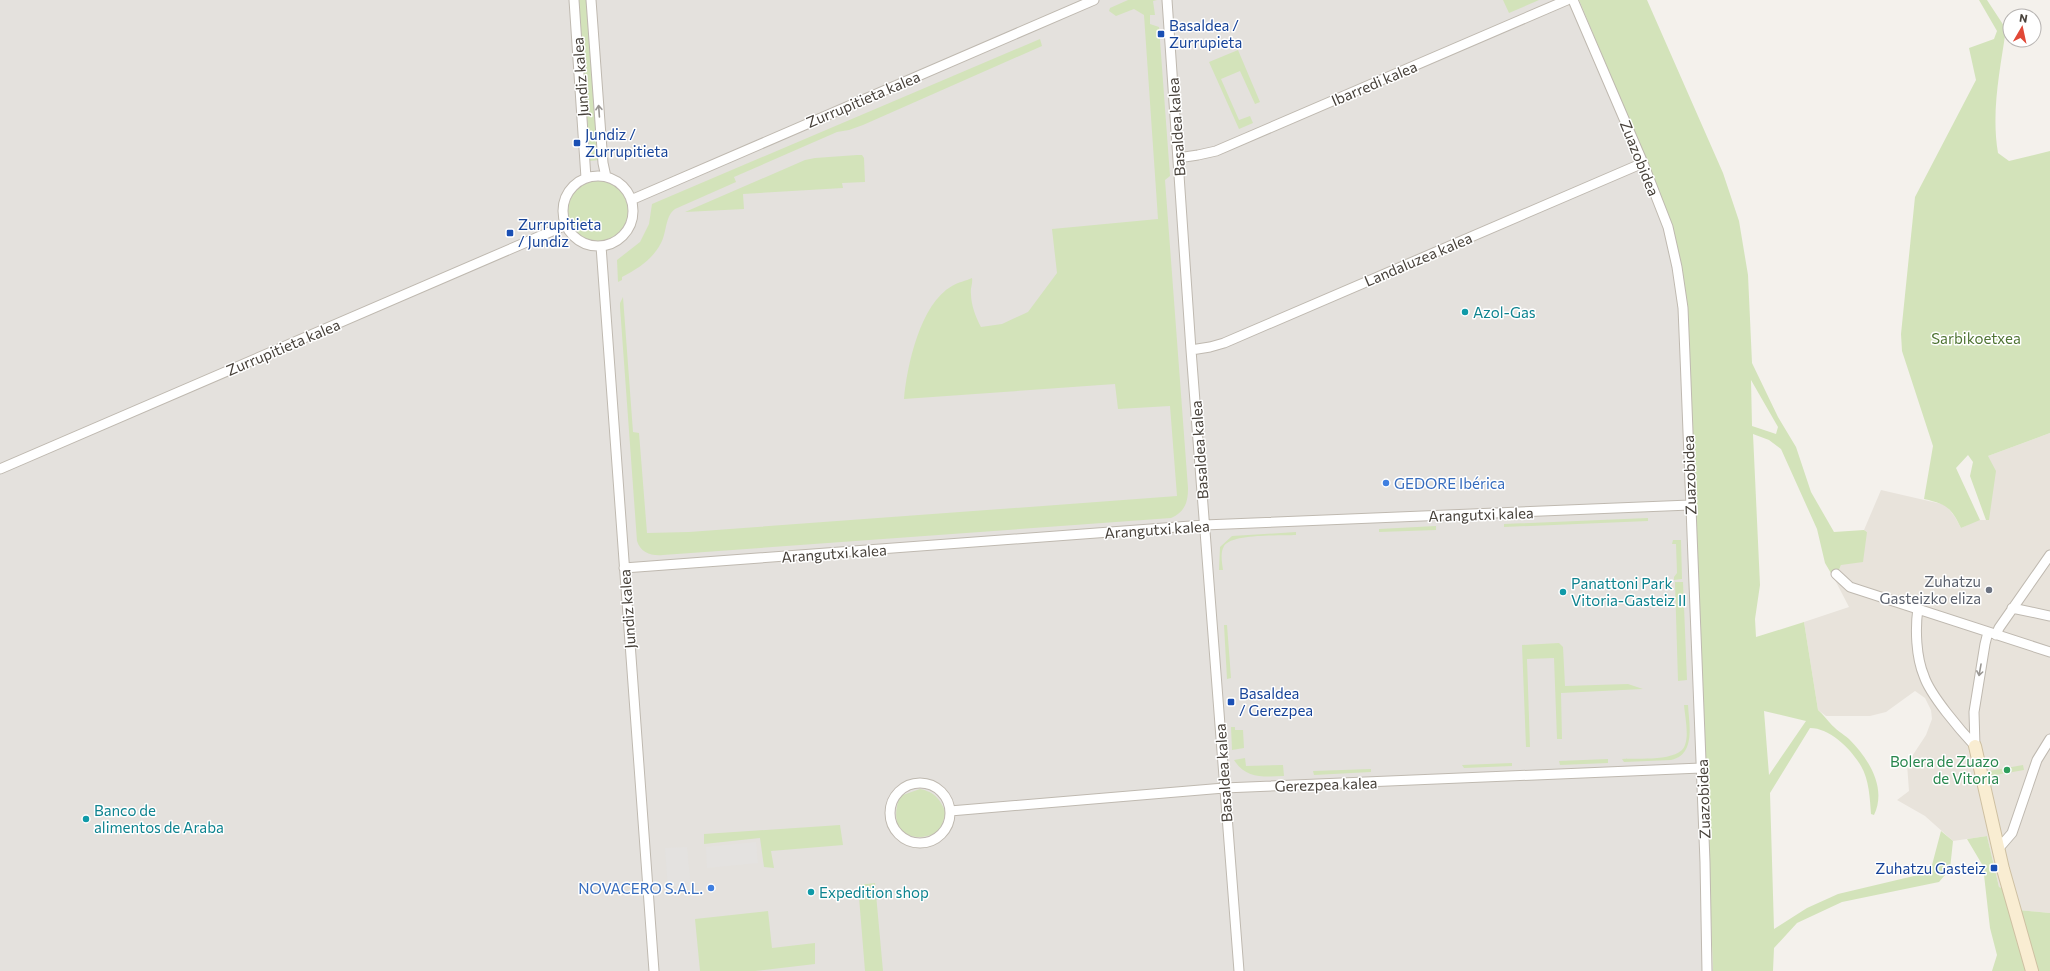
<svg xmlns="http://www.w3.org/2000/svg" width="2050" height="971" font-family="Commissioner,sans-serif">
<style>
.residential{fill:#e8e3db}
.industrial{fill:#e4e1dd}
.green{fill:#d3e3ba;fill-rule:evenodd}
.parking{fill:#e4e2e0}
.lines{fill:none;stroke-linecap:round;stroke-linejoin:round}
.street-casing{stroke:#bfb9b0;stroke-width:11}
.secondary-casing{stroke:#cec0a2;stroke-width:14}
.street{stroke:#fff;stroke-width:9}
.secondary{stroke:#f9edd2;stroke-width:12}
.oneway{stroke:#9a9793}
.transit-dot{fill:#1a4fb4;stroke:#fff;stroke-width:1.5}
.culture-dot{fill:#0f9aa8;stroke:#fff;stroke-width:1.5}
.shop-dot{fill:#3f7fe0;stroke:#fff;stroke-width:1.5}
.worship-dot{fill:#6b7280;stroke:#fff;stroke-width:1.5}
.leisure-dot{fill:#2e9e5b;stroke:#fff;stroke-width:1.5}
.labels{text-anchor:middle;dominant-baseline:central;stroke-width:3;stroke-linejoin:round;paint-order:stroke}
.transit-label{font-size:15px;fill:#164399;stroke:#fff;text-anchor:start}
.street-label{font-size:15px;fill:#48423b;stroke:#fff}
.culture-label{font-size:15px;fill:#0d838f;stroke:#fff;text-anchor:start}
.park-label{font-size:15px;fill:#4f7434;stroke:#fff}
.shop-label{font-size:15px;fill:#366cbe;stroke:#fff;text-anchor:start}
.worship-label{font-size:15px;fill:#5b616d;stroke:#fff;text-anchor:end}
.leisure-label{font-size:15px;fill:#27864d;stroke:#fff;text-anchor:end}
</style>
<rect width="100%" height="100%" fill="#f4f1ec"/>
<path class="residential" d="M2050,433V913L2007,909L2002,888L1999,887L1987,836L1953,841L1925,816L1897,800L1909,791L1907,764L1926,735L1932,719L1931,710L1925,698L1915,691L1886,712L1870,716H1826L1818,710L1804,622L1849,607L1835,580L1841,565L1867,532L1864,530L1881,490L1946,505L1955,517L1961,528L1977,520H1989L1988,456Z"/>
<path class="industrial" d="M0,0H1579L1667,211L1675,234L1682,271L1688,310L1713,971H0Z"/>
<path class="green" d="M579,0H587L599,160L590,161Z
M1128,0H1157L1153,1L1155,15H1150V24L1159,27L1170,176L1165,180L1188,488C1188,502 1185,512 1171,518L663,555C651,556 641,553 637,541L620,307V303L623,297L633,432L639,433L647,533L689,532L1177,496L1170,406L1118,409L1115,384L904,399C907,366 920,304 952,286C958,282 966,281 972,278C973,284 970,288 971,294C971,305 976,318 981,327L1002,324L1028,312L1057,273L1052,229L1158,219L1144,15L1134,9L1116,16L1109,11L1110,8Z
M1503,0H1539L1509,13Z
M1579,0H1647L1723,173L1739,221L1748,275L1752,363L1778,417L1796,447L1811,492L1834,532L1864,530L1867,532L1863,562L1841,565L1835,580L1825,563L1817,529L1781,449L1769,440L1753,434L1760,585L1755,619L1756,637L1804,622L1818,710C1823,714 1826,719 1830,723C1835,729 1843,734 1849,739C1869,759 1887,788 1874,815L1871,814C1870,799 1869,779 1861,766C1851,749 1830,728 1810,728L1770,793L1774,929L1807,908L1838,894L1918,875L1932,865L1941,831L1953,841L1950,869L1939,882L1842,902L1797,923L1774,948L1773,971H1713L1688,310C1683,276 1678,243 1667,211ZM1751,380L1778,427L1776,434L1752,426ZM1764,711L1806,721L1769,775Z
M1979,0H1987L2006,29C2000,70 1991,112 1998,153L2009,161L2050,151V433L1988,456L1996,471L1989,520H1986L1970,476L1973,462L1968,455L1956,468L1980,520L1961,528C1951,507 1946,504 1924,499L1933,446L1902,351L1901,334L1915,197L1976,80L1969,48L1994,39L1997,31Z
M1040,39L1042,46L863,125L849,130L837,132L734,177L736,182L675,209C665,216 667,232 661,243C652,260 639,268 622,277V280L618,282L617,260L640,242L649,224L652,204Z
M1238,50L1260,102L1255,104L1240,71L1221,79L1239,120L1250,116L1253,123L1239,129L1209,62Z
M857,155H862L864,158L865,182L842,183L843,188L743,194L744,209L685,212L805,160L815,158Z
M568 211a30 30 0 1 1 60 0a30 30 0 1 1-60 0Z
M1648,518V521L1504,527V524Z
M1436,526V530L1379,532V529Z
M1296,532V535C1281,536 1232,533 1224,546C1220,553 1222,562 1223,570H1219L1220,547L1232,536Z
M1673,540H1681L1682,579L1674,580V577L1677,573L1676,544H1672Z
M1675,582H1683L1687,680L1678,681Z
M1224,625H1227L1231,678L1227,679Z
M1559,643L1563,647L1565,686L1628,684L1643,689L1561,693L1562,739H1557L1554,658L1527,659L1530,747H1526L1522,645Z
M1684,705H1688C1689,724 1696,755 1671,760L1624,762L1622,759C1637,758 1680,762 1685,745C1689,734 1685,717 1684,705Z
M1231,727H1235V730H1243L1244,748L1232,750Z
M1245,758L1246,766L1283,765L1284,776C1264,777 1246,779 1234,760Z
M1608,759V763L1560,765L1559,761Z
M1512,763V766L1464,768L1462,765Z
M2023,765L2024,770L1990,776L1989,771Z
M1371,769V772L1314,775L1313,771Z
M920,789C935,792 940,799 946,813C944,817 943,823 941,828C937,834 929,836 922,837C895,838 892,817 900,796Z
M840,825L843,845L771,851L774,868L764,867L760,838L704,844V834Z
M1987,836L1999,887L2002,888L2028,971H1992L1997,955L1990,928L1983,866L1967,839Z
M875,883L883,971H865L858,885Z
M2018,910L2050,913V971H2037Z
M768,911L772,948L815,943V964L755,971H700L695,919Z"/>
<path class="parking" d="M756,842L758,863L707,868L706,847Z
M687,847L691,889L668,890L665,848Z"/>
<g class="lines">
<defs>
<path id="street" d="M574,0L586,178
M591,0L603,163L606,177
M1167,0L1191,350L1239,971
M1573,0L1643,163L1668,227L1677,267L1683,308L1685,356L1705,862L1707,971
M1178,158L1198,155L1216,151L1567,0
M563 211a35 35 0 1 1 70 0a35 35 0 1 1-70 0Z
M631,200L1094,0
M601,246L654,971
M1191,350L1210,347L1224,343L1643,163
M0,469L566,225
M624,568L1204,525L1690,505
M1836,574L1850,587L2050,652
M1918,608C1915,629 1916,657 1924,676C1930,695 1961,731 1975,746
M2012,608L2050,616
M1996,635L1999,628L2050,555
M1975,746L1974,712L1985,644L1988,632
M890 813a30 30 0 1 1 60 0a30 30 0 1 1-60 0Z
M950,811L1224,788L1701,768
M1999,848L2012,833L2037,760L2050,739"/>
<path id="secondary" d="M1975,746L2003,869L2032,971"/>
</defs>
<use href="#street" class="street-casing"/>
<use href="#secondary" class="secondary-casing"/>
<use href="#street" class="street"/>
<use href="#secondary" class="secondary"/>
</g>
<defs><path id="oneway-shaft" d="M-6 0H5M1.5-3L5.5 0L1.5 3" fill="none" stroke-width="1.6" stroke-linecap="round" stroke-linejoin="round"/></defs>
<g class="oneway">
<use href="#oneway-shaft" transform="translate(599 111) rotate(-94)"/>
<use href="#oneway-shaft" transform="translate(1980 670) rotate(100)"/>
</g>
<g class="transit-dot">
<rect x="1157" y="30" width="8" height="8" rx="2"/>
<rect x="573" y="139" width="8" height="8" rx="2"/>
<rect x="506" y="229" width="8" height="8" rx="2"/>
<rect x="1227" y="698" width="8" height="8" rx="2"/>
<rect x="1990" y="864" width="8" height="8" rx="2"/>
</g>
<g class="culture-dot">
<circle cx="1465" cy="312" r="4"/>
<circle cx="1563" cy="592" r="4"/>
<circle cx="86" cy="819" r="4"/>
<circle cx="811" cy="892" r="4"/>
</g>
<g class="shop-dot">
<circle cx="1386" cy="483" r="4"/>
<circle cx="711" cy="888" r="4"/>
</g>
<circle class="worship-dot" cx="1989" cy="590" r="4"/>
<circle class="leisure-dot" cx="2007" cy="770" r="4"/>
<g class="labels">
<g class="transit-label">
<text x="1169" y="25">Basaldea /<tspan x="1169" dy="17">Zurrupieta</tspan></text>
<text x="585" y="134">Jundiz /<tspan x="585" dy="17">Zurrupitieta</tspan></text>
<text x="518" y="224">Zurrupitieta<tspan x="518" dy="17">/ Jundiz</tspan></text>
<text x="1239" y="693">Basaldea<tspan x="1239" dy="17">/ Gerezpea</tspan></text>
<text x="1986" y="868" text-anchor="end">Zuhatzu Gasteiz</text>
</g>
<g class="street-label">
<text transform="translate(580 77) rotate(-94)">Jundiz kalea</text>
<text transform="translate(1374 83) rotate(-23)">Ibarredi kalea</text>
<text transform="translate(863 99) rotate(-23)">Zurrupitieta kalea</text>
<text transform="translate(1176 127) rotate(-94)">Basaldea kalea</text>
<text transform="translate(1640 158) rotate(68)">Zuazobidea</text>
<text transform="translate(1418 259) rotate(-23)">Landaluzea kalea</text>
<text transform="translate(283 347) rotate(-23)">Zurrupitieta kalea</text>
<text transform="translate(1199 450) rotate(-94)">Basaldea kalea</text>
<text transform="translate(1689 475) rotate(-92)">Zuazobidea</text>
<text transform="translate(1481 514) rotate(-2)">Arangutxi kalea</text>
<text transform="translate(1157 529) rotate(-4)">Arangutxi kalea</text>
<text transform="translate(834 553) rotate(-4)">Arangutxi kalea</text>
<text transform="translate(627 609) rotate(-94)">Jundiz kalea</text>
<text transform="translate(1223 773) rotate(-94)">Basaldea kalea</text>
<text transform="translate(1326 784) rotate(-2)">Gerezpea kalea</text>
<text transform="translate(1703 799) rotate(-92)">Zuazobidea</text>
</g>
<g class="culture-label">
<text x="1473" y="312">Azol-Gas</text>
<text x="1571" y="583">Panattoni Park<tspan x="1571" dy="17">Vitoria-Gasteiz II</tspan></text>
<text x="94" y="810">Banco de<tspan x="94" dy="17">alimentos de Araba</tspan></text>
<text x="819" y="892">Expedition shop</text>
</g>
<g class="park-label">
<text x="1976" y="338">Sarbikoetxea</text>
</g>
<g class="shop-label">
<text x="1394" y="483">GEDORE Ibérica</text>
<text x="703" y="888" text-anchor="end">NOVACERO S.A.L.</text>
</g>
<g class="worship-label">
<text x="1981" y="581">Zuhatzu<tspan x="1981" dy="17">Gasteizko eliza</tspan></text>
</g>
<g class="leisure-label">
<text x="1999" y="761">Bolera de Zuazo<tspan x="1999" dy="17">de Vitoria</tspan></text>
</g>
</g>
<g transform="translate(2022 28) rotate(9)"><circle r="19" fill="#ffffff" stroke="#b6b3b1"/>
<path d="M0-3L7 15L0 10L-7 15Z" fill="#e14837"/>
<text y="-6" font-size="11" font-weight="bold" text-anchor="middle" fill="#48423b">N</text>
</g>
</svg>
